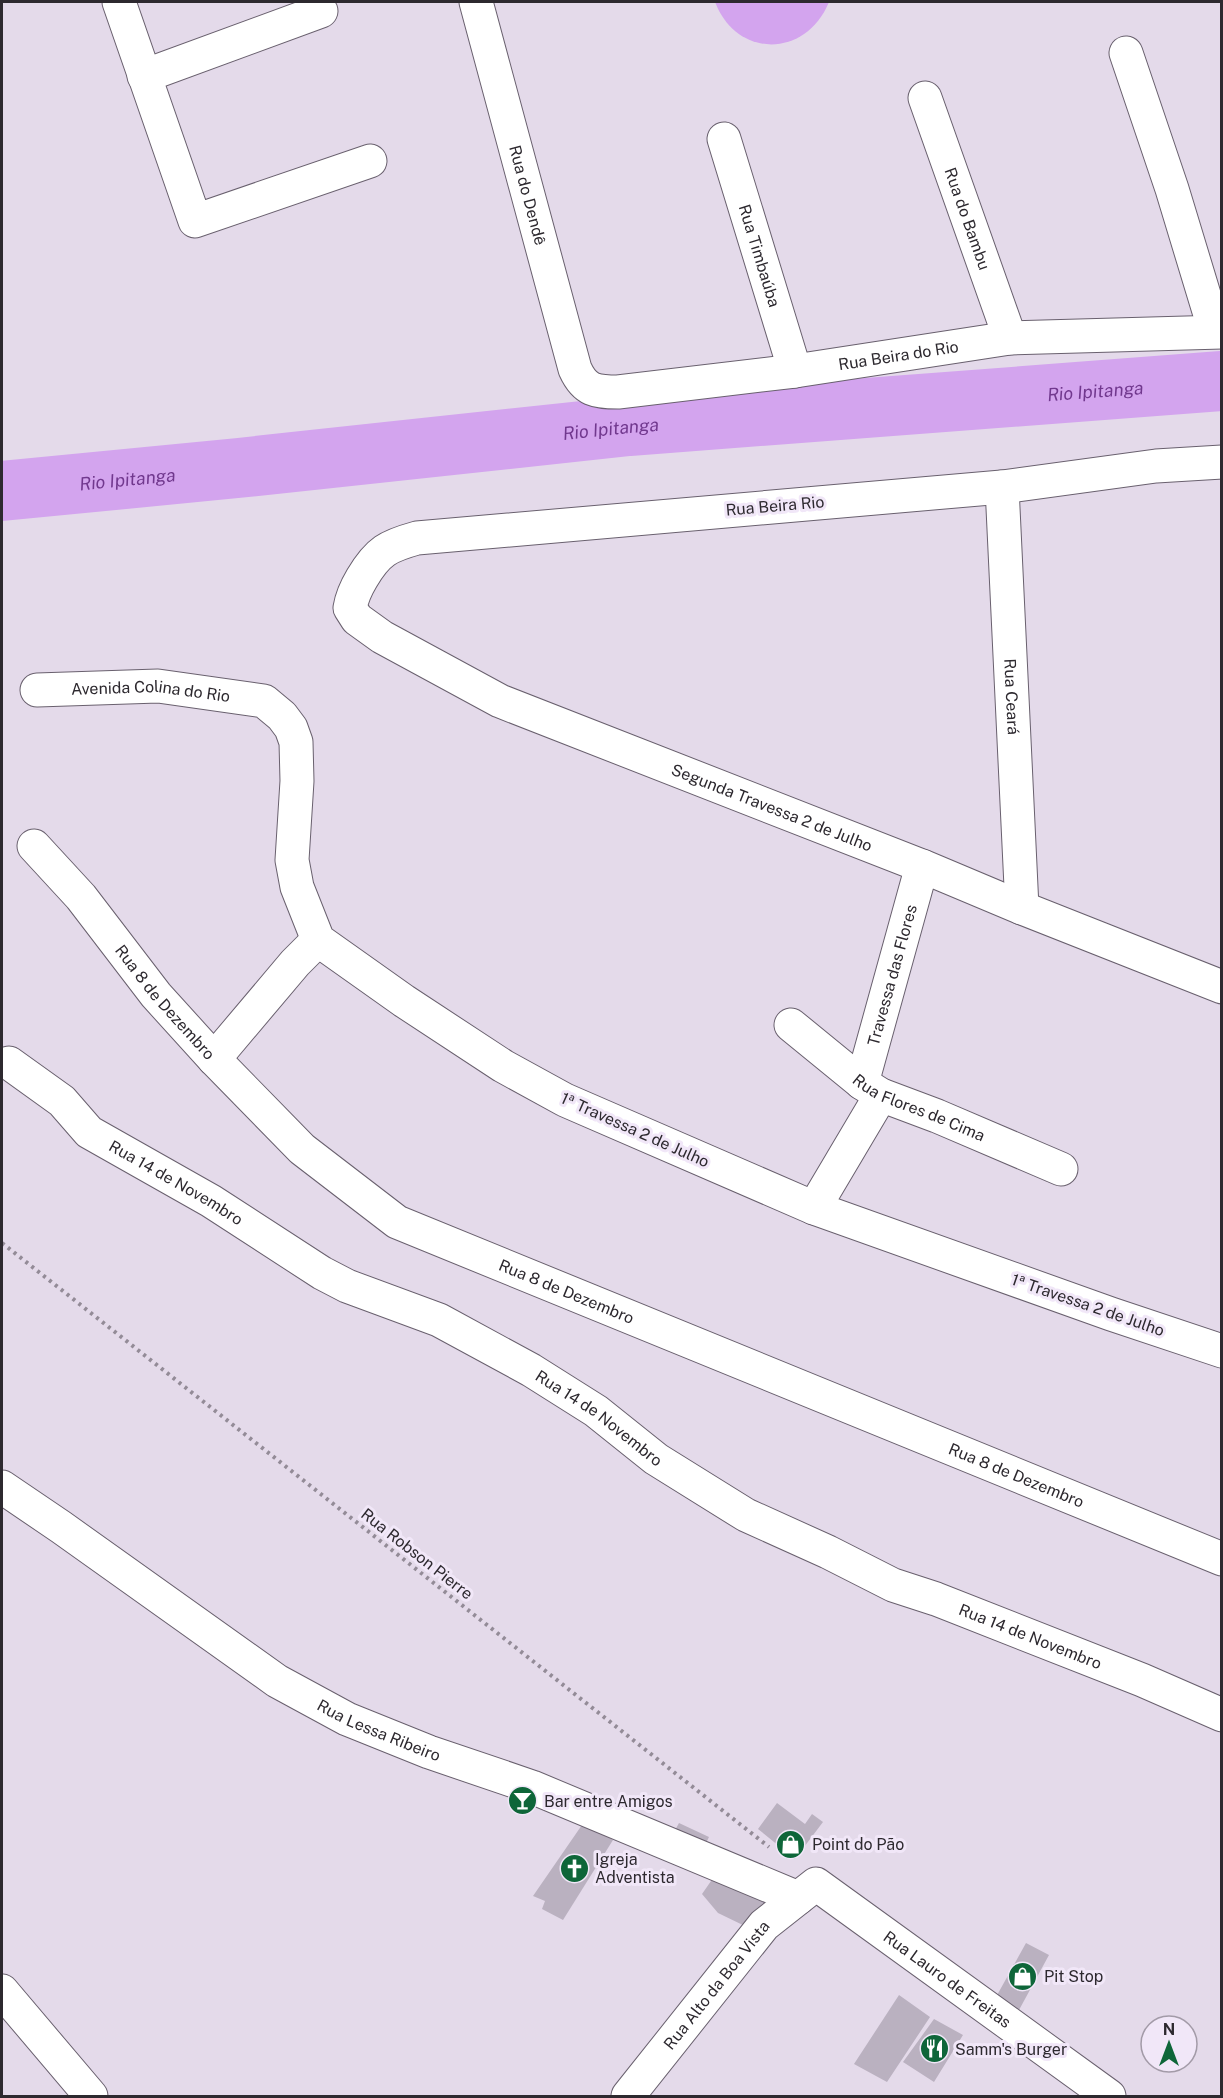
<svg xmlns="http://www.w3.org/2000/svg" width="1223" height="2098" font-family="'Public Sans',sans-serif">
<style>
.water{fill:#d3a4ee}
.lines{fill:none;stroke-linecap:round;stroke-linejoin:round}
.river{stroke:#d3a4ee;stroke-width:60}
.building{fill:#bab1c0}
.minor-casing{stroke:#69606e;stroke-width:35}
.path{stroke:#938b97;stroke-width:4;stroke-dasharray:3 4.5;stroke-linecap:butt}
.minor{stroke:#fff;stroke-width:33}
.labels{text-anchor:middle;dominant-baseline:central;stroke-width:6;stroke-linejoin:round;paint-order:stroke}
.street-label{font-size:16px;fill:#2d292f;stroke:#f1e7f8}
.poi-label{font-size:16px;fill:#2d292f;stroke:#f1e7f8;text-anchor:start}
.water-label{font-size:18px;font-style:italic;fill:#71388e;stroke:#f1e7f8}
</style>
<rect width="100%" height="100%" fill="#e4daea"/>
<path class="water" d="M715,2H829C806,58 737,59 715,2Z"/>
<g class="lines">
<path class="river" id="s1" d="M2,491L238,468L629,426L1222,381"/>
</g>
<path class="building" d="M513,1790L536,1803L528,1811L510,1798Z
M777,1803L805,1824L812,1814L823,1822L795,1859L758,1829Z
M584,1822L613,1840L563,1920L542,1909L545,1901L533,1896Z
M679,1823L709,1837L704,1847L674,1832Z
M718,1871L772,1891L749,1928L718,1913L702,1894Z
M1026,1943L1049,1955L1019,2010L996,1997Z
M899,1995L930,2017L887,2082L854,2064Z
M934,2019L963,2035L934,2082L903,2062Z"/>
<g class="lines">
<defs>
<g id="minor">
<path d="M119,2L195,221L370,161"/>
<path id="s2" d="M476,2L575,369C585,391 596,392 618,392L795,371L1010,338L1222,332"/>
<path d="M1126,53L1172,189L1215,331"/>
<path d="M144,76L321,11"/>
<path id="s3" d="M925,98L1010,338"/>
<path id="s4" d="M724,139L795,371"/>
<path id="s5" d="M1222,462L1156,466L1002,487L417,538C388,546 378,551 362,578C356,588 352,596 350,608L357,619L382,637L500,701L922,866L1022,908L1222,987"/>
<path id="s6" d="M1002,487L1022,908"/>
<path id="s7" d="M37,690L158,686L264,701L282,716L291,728L296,742L297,781L292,860L297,887L318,940L404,1001L503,1066L565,1100L814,1208L1111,1314L1222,1351"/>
<path id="s8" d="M34,846L81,897L156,995L214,1059L302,1149L397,1222L1222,1559"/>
<path id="s9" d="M791,1025L862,1083L881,1095L937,1116L1061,1169"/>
<path d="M214,1059L295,963L318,940"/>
<path id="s10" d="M9,1063L62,1101L89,1132L211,1201L322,1273L347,1286L439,1320L531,1370L596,1411L656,1459L746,1515L828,1552L893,1585L936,1599L1142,1680L1222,1715"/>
<path id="s11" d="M862,1083L922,866"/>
<path d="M814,1208L881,1095"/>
<path id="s12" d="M2,1487L61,1527L277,1681L347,1719L429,1752L532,1787L798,1898"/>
<path d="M2,1991L91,2096"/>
<path id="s13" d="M628,2096L764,1925L816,1884L1109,2096"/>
</g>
</defs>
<use href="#minor" class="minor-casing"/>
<path class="path" d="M2,1243L769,1847"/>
<use href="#minor" class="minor"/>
</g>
<defs>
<symbol id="bar-disc" viewBox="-11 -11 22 22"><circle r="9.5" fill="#0e6639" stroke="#f1e7f8"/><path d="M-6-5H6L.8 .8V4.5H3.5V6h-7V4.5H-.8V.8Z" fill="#fff"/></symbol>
<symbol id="shop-disc" viewBox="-11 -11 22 22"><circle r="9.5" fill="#0e6639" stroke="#f1e7f8"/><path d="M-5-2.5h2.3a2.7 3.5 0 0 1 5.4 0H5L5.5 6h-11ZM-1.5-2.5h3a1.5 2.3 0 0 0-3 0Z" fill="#fff"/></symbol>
<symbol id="church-disc" viewBox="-11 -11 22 22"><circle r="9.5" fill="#0e6639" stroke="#f1e7f8"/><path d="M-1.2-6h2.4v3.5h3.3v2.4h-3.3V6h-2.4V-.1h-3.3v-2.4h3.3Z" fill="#fff"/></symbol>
<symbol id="restaurant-disc" viewBox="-11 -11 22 22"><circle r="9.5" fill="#0e6639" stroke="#f1e7f8"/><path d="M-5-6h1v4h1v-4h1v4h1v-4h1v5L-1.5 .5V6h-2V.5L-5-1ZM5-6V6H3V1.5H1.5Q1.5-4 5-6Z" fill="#fff"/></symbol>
</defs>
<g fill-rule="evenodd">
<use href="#bar-disc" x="506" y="1784" width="33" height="33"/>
<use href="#shop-disc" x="774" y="1828" width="33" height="33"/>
<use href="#church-disc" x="558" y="1852" width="33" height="33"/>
<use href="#shop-disc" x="1006" y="1960" width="33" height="33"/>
<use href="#restaurant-disc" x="918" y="2032" width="33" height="33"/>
</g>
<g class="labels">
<g class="street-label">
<text stroke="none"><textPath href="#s2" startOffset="200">Rua do Dendê</textPath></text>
<text stroke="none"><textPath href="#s3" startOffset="128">Rua do Bambu</textPath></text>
<text stroke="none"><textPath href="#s4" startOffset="122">Rua Timbaúba</textPath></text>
<text stroke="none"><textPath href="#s2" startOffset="716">Rua Beira do Rio</textPath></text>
<text transform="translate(775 506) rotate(-5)">Rua Beira Rio</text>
<text stroke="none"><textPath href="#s7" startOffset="114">Avenida Colina do Rio</textPath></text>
<text stroke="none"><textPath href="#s6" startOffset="210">Rua Ceará</textPath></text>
<text stroke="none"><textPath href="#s5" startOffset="1382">Segunda Travessa 2 de Julho</textPath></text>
<text stroke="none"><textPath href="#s11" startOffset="112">Travessa das Flores</textPath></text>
<text stroke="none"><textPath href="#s8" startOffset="204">Rua 8 de Dezembro</textPath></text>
<text stroke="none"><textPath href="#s9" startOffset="154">Rua Flores de Cima</textPath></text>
<text transform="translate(635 1130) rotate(24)">1ª Travessa 2 de Julho</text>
<text stroke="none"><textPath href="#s10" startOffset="207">Rua 14 de Novembro</textPath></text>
<text stroke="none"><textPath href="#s8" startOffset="708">Rua 8 de Dezembro</textPath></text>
<text transform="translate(1088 1305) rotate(19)">1ª Travessa 2 de Julho</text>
<text stroke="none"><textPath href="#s10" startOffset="693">Rua 14 de Novembro</textPath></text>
<text stroke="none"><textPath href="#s8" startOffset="1194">Rua 8 de Dezembro</textPath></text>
<text transform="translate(417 1554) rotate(38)">Rua Robson Pierre</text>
<text stroke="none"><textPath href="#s10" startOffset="1179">Rua 14 de Novembro</textPath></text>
<text stroke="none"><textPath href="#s12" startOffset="450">Rua Lessa Ribeiro</textPath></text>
<text stroke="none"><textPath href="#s13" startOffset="447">Rua Lauro de Freitas</textPath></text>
<text stroke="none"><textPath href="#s13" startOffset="142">Rua Alto da Boa Vista</textPath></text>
</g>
<g class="poi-label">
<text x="544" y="1801">Bar entre Amigos</text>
<text x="812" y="1844">Point do Pão</text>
<text x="595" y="1859">Igreja<tspan x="595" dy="18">Adventista</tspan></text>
<text x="1044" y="1976">Pit Stop</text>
<text x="955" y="2049">Samm's Burger</text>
</g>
<g class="water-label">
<text stroke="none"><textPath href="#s1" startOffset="1098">Rio Ipitanga</textPath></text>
<text stroke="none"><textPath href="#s1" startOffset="612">Rio Ipitanga</textPath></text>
<text stroke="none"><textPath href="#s1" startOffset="126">Rio Ipitanga</textPath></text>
</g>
</g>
<rect width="1223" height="2098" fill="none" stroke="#2d292f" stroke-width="6"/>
<g transform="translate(1169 2044)"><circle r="28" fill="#f1e7f8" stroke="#a39ba8" stroke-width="1.5"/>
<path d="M0-4.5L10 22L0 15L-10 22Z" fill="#0e6639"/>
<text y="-9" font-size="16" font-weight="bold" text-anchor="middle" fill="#2d292f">N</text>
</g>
</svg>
